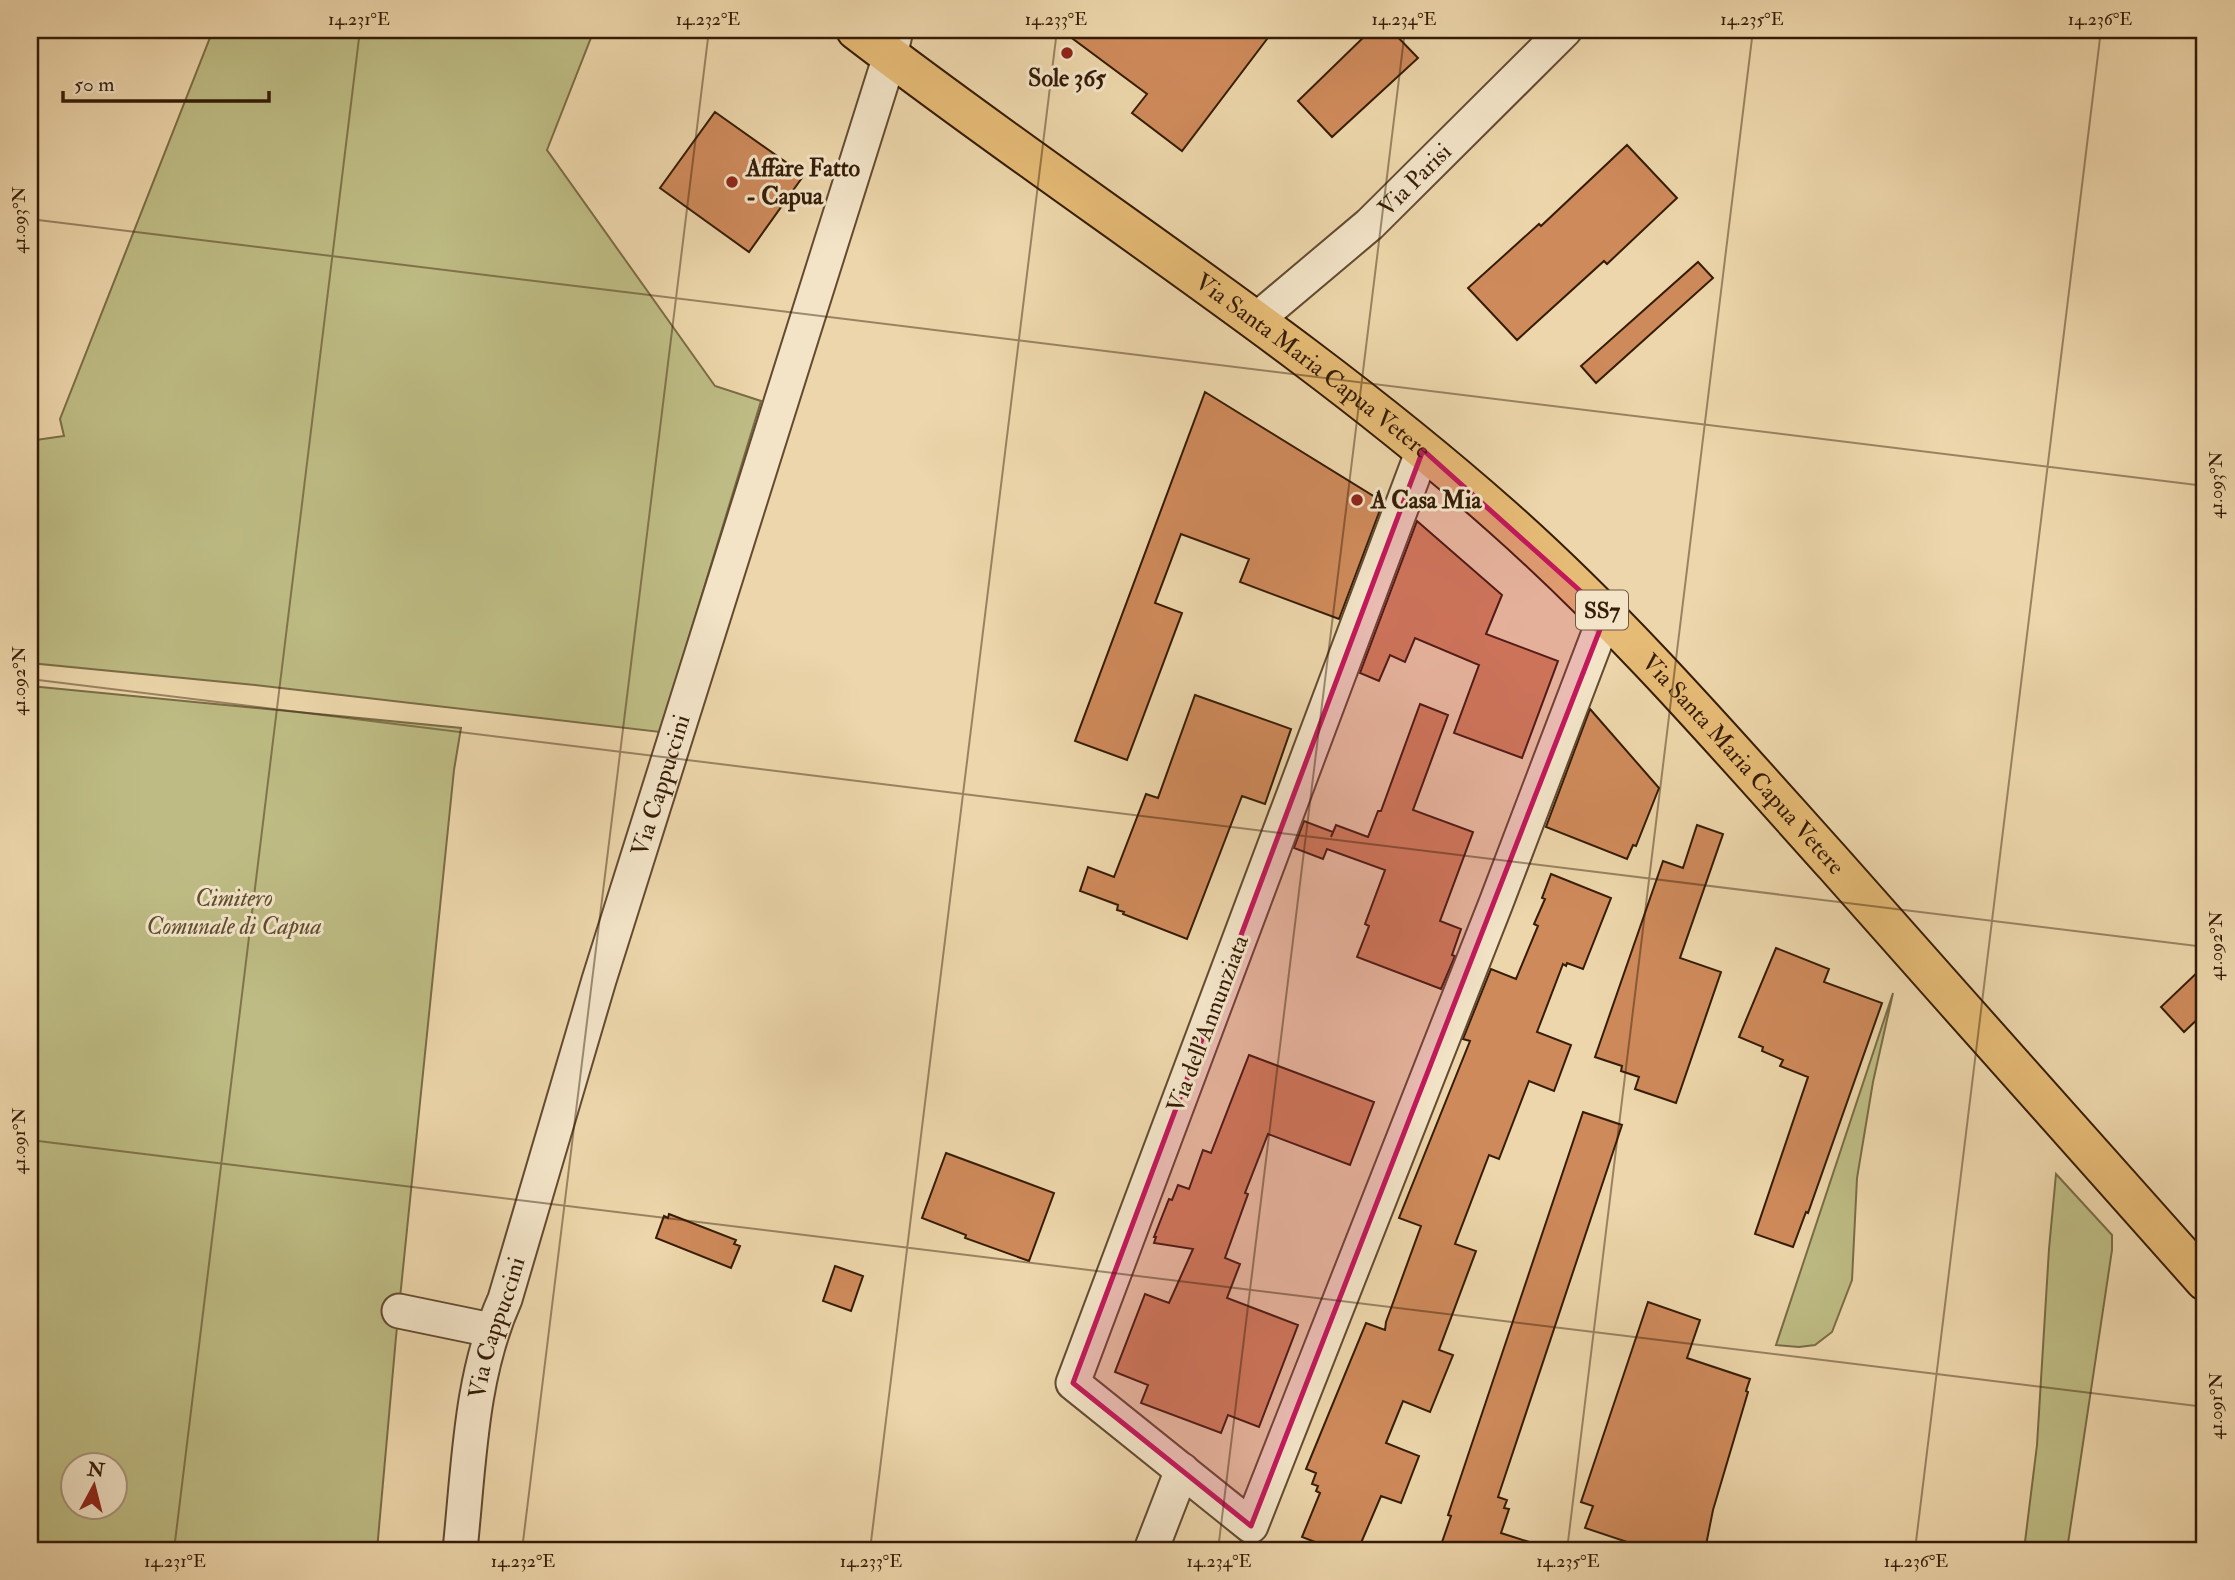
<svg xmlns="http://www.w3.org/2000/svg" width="2235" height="1580" font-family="'IM FELL Double Pica',serif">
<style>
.green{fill:#bebc84;stroke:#7a6c46;stroke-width:2;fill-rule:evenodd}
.building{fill:#cf8a5b;stroke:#351c07;stroke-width:2}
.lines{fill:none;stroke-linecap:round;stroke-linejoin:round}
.minor-casing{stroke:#634a30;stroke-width:37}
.major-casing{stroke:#351c07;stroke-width:42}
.minor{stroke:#f3e4c8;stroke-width:33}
.major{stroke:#e6bb76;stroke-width:38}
.marked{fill:#c2185b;fill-opacity:0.2;stroke:#c2185b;stroke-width:5;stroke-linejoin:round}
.ticks{fill:none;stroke:#351c07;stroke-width:2;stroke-opacity:0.45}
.poi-dot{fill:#8f2418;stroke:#f3e4c8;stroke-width:2.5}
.labels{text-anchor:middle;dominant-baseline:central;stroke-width:6;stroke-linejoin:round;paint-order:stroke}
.shield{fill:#f3e4c8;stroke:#6e5841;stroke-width:2}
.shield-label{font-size:23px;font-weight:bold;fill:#351c07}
.poi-label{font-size:24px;font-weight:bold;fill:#351c07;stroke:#f3e4c8;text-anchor:start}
.street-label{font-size:24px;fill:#351c07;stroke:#f3e4c8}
.park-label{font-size:24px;font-style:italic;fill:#5e4c2c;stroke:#f3e4c8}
.neatline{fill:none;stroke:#351c07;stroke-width:2.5}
.ticks-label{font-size:18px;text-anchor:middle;fill:#351c07}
</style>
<rect width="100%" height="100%" fill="#edd6ab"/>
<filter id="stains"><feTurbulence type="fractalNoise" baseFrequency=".00286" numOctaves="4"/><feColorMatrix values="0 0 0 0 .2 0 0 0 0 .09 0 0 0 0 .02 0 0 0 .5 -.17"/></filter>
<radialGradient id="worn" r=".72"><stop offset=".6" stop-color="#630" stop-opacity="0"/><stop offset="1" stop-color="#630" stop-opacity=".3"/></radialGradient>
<path class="green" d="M213,30H594L547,150L715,386L761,401L660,732L255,685L30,663V438L36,440L64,436L60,419Z
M30,686L461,728L454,770L396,1337L377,1550H30ZM74,1464H116V1506H74Z
M1893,993L1873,1082L1857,1178L1852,1280L1832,1332L1815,1345L1799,1347L1776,1345Z
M2056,1174L2112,1235V1250L2067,1550H2024L2037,1445L2049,1249Z"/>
<path class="building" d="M1061,30H1255L1267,39L1182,151L1132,113L1147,94Z
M1371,30H1391L1418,58L1332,137L1298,101Z
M715,112L804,175L749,252L660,188Z
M1627,145L1677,198L1607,264L1604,261L1517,340L1468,288L1539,224L1541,226Z
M1698,262L1713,278L1596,383L1581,366Z
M1205,392L1383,502L1339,619L1240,582L1249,559L1181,534L1155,603L1182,613L1127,760L1075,741Z
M1417,521L1502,595L1486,634L1558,661L1522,758L1454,733L1479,665L1415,638L1405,662L1390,655L1379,681L1360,673Z
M1195,695L1291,729L1265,804L1242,796L1187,939L1123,914L1124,912L1117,910L1118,905L1080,891L1088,867L1114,877L1146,794L1158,798Z
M1420,704L1448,715L1413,810L1473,832L1440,921L1461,929L1452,955L1455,956L1441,989L1357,957L1369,926L1365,924L1385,870L1327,849L1323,859L1294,848L1304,821L1333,832L1331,837L1336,825L1368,837L1378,811H1381Z
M1590,709L1659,788L1636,846L1633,845L1627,859L1546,827Z
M1697,825L1723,834L1680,958L1721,972L1676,1103L1635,1089L1639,1077L1621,1071L1622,1066L1595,1057L1663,861L1683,868Z
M1551,874L1611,898L1583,969L1567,963L1566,966L1563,964L1537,1032L1571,1045L1554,1091L1529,1081L1499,1159L1489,1155L1455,1244L1476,1251L1439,1350L1453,1355L1430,1412L1403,1401L1386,1443L1419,1456L1401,1503L1381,1496L1358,1550H1336L1302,1537L1320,1493L1316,1491L1318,1486L1312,1484L1316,1473L1306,1469L1366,1323L1385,1330L1386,1322L1421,1226L1399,1218L1470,1041L1463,1039L1491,969L1516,979L1538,926L1534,924L1545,899L1542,898Z
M1776,948L1829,969L1824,982L1882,1003L1808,1213L1806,1212L1793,1247L1755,1234L1808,1077L1780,1066L1783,1060L1762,1051L1763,1047L1739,1037Z
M2205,965V1012L2184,1032L2161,1007Z
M1249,1055L1374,1102L1350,1165L1268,1134L1245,1193L1248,1194L1225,1258L1240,1264L1227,1298L1298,1325L1259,1427L1228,1415L1221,1433L1141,1403L1148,1385L1115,1372L1145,1294L1169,1303L1193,1249L1154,1243L1156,1237H1154L1169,1199L1172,1200L1178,1185L1189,1189L1203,1150L1211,1153Z
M1583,1112L1622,1125L1498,1497L1507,1500L1504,1508L1509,1509L1501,1533L1542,1546L1541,1550H1458L1441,1545L1451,1516L1448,1515Z
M946,1153L1054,1193L1029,1261L965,1238L966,1235L922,1218Z
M669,1214L736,1240L734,1244L740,1246L731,1268L656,1238L664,1216L668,1218Z
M835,1266L863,1276L851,1311L823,1301Z
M1648,1302L1700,1320L1687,1358L1750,1379L1746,1391L1748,1392L1713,1510L1705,1550H1651L1585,1528L1593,1506L1581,1502Z"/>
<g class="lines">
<defs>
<g id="minor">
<path id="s1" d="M1256,320L1370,224L1565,30"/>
<path d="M1423,450L1073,1383L1251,1526L1496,903L1606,614"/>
<path d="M399,1311L491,1330"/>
<path id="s2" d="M460,1550C469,1466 470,1377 505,1299L599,980L890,56L896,30"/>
<path d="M1151,1550L1182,1470"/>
</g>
<g id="major">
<path id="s3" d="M856,30C1069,194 1299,337 1501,516C1622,623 1727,745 1835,865C1958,1004 2082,1143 2205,1281"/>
</g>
</defs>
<use href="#minor" class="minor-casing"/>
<use href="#major" class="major-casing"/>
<use href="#minor" class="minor"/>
<use href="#major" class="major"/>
</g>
<path class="marked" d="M1423,450L1606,614L1251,1526L1073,1383Z"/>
<path class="ticks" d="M30,219L2205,486M30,679L2205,947M30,1140L2205,1407M174,1550L360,30M522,1550L709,30M870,1550L1057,30M1218,1550L1405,30M1567,1550L1753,30M1915,1550L2101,30"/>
<g class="poi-dot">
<circle cx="1067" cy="53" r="7"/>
<circle cx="732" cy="182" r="7"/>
<circle cx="1357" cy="500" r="7"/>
</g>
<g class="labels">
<rect class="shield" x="1576" y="590.5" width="52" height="39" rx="5"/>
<g class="shield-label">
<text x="1602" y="610">SS7</text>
</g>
<g class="poi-label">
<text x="1067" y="78" text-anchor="middle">Sole 365</text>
<text x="746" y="168">Affare Fatto<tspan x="746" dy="28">- Capua</tspan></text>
<text x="1371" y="500">A Casa Mia</text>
</g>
<g class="street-label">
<text stroke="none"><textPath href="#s1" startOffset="212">Via Parisi</textPath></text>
<text stroke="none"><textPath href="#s3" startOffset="567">Via Santa Maria Capua Vetere</textPath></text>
<text stroke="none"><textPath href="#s3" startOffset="1155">Via Santa Maria Capua Vetere</textPath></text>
<text stroke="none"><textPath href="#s2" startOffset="793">Via Cappuccini</textPath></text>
<text transform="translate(1208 1024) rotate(-69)">Via dell'Annunziata</text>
<text stroke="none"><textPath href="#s2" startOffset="226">Via Cappuccini</textPath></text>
</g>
<g class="park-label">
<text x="234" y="898">Cimitero<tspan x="234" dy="28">Comunale di Capua</tspan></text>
</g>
</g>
<rect width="2235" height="1580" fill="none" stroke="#edd6ab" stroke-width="77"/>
<g transform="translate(94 1486) rotate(7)"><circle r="33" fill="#f3e4c8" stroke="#a7947b" stroke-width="2"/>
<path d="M0-5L12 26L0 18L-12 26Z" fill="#8f2418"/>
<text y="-10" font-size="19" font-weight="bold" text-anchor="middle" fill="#351c07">N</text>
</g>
<path d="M63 91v10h206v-10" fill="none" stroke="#351c07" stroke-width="3.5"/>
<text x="74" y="91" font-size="21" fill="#351c07" stroke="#f3e4c8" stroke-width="5" paint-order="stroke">50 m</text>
<rect x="38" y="38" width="2158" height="1504" class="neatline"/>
<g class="ticks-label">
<text x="359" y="25">14.231°E</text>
<text x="708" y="25">14.232°E</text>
<text x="1056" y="25">14.233°E</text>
<text x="1404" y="25">14.234°E</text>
<text x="1752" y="25">14.235°E</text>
<text x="2100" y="25">14.236°E</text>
<text transform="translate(19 220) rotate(-90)" y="6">41.093°N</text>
<text transform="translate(2216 485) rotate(-90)" y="6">41.093°N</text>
<text transform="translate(19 681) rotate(-90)" y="6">41.092°N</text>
<text transform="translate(2216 946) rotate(-90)" y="6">41.092°N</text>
<text transform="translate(19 1141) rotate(-90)" y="6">41.091°N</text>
<text transform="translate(2216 1406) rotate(-90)" y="6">41.091°N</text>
<text x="175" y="1567">14.231°E</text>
<text x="523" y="1567">14.232°E</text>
<text x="871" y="1567">14.233°E</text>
<text x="1219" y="1567">14.234°E</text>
<text x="1568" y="1567">14.235°E</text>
<text x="1916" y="1567">14.236°E</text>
</g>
<rect width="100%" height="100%" filter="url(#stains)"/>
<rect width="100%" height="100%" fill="url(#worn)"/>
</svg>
